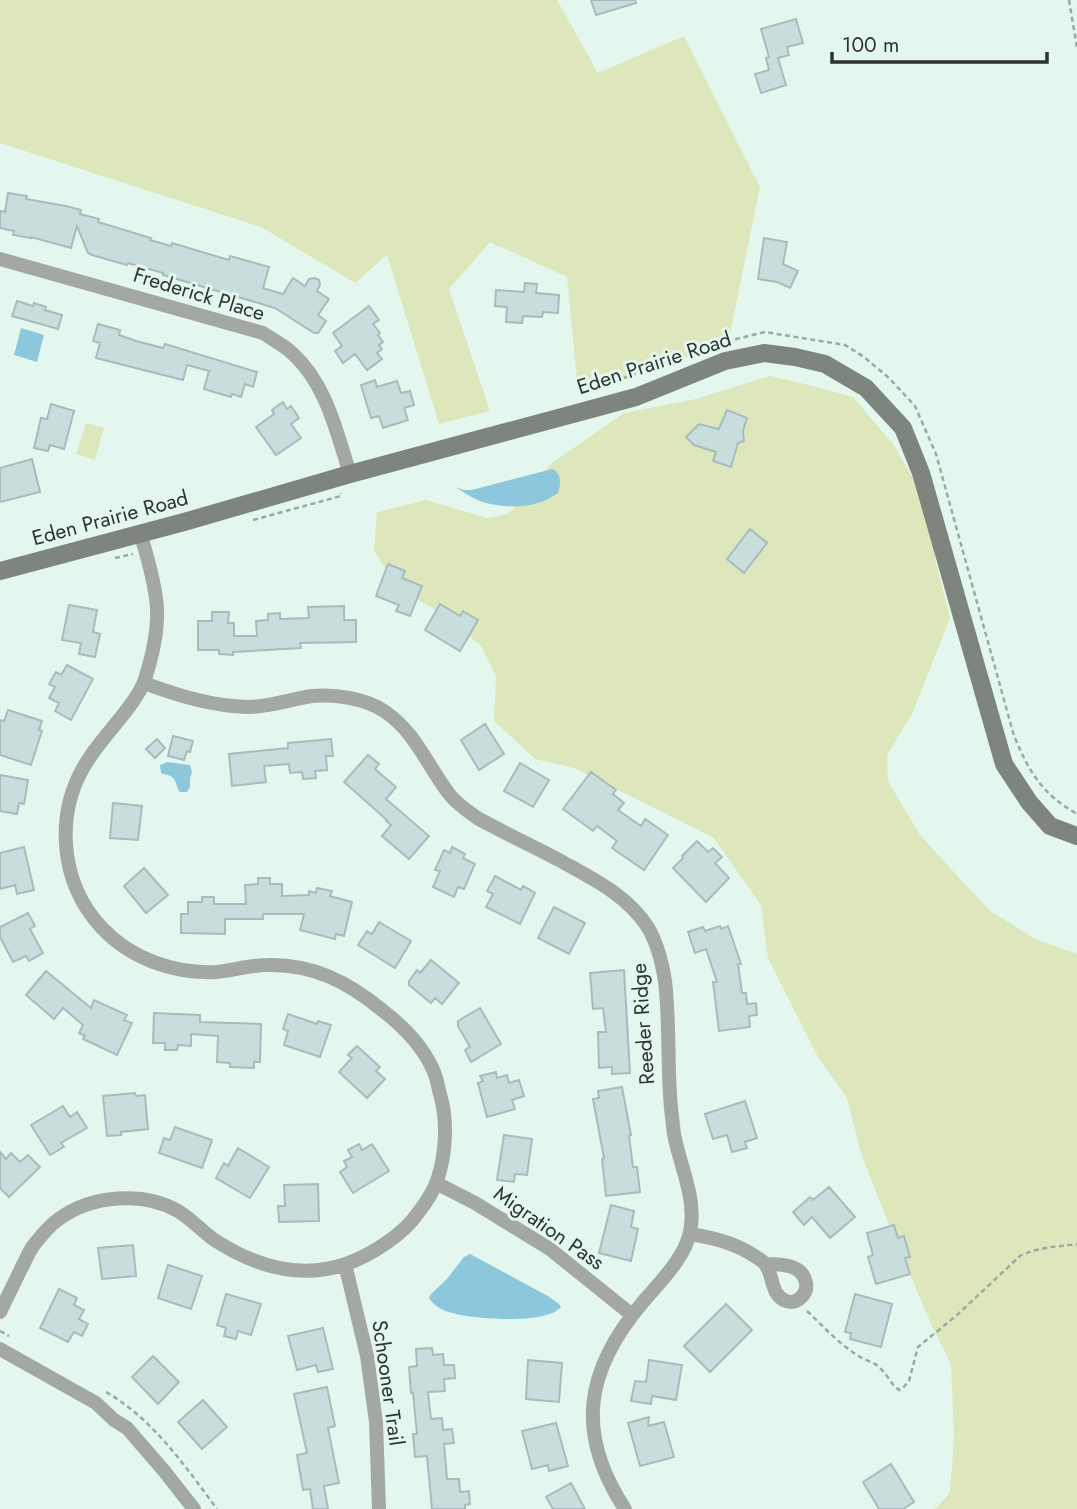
<svg xmlns="http://www.w3.org/2000/svg" width="1077" height="1509" font-family="Jost,sans-serif">
<style>
.green{fill:#dde7bb}
.water{fill:#8cc7db}
.building{fill:#c8dedd;stroke:#a7bcbc;stroke-width:2}
.lines{fill:none;stroke-linecap:round;stroke-linejoin:round}
.path{stroke:#9ba9a3;stroke-width:2.5;stroke-dasharray:5 3.5;stroke-linecap:butt}
.street{stroke:#a3a8a2;stroke-width:14}
.secondary{stroke:#7d857c;stroke-width:18}
.labels{text-anchor:middle;dominant-baseline:central;stroke-width:6;stroke-linejoin:round;paint-order:stroke}
.street-label{font-size:21px;fill:#2d3431;stroke:#e4f7ef}
</style>
<rect width="100%" height="100%" fill="#e4f7ef"/>
<path class="green" d="M0,0H557L598,73L684,36L760,187L728,344L578,392L567,277L490,242L449,289L490,411L439,424L387,255L355,283L261,227L0,143Z
M770,376L809,385L853,397L893,444L927,502L936,563L950,618L912,714L887,755L888,781L920,835L989,910L1035,939L1077,954V1509H935L950,1493L954,1437L951,1364L932,1326L890,1228L861,1153L847,1098L819,1059L768,958L761,905L713,837L574,768L535,759L494,721L496,676L481,646L441,613L396,587L374,550L377,512L426,500L487,518L508,514L552,463L624,413L696,399Z
M86,423L104,428L95,460L76,454Z"/>
<path class="water" d="M21,328L44,335L37,362L14,355Z
M552,469C562,473 561,484 558,493C538,508 510,509 486,503C475,500 465,493 455,487L464,490H472Z
M167,762L190,765L192,772L190,778V787L187,792H180C176,787 177,782 173,778C169,774 165,775 161,773L160,765Z
M470,1254L548,1296L559,1304L561,1307C547,1325 472,1319 452,1313C443,1311 434,1306 429,1298L431,1294L446,1280L464,1257Z"/>
<path class="building" d="M591,0H635L636,3L596,15Z
M796,19L803,43L787,47L789,55L778,58L786,85L761,93L755,74L769,70L766,58L769,57L761,29Z
M8,193L27,196L26,199L66,206L81,210L80,214L99,219L98,222L151,238L150,240L171,246L172,243L229,260L230,256L269,267L263,288L283,294L293,278L305,286L309,279L315,278L319,280L320,285L317,291L329,299L318,315L326,321L318,333H314L275,308L163,275V273L128,263L127,265L92,255L88,253L77,226L71,248L31,237V238L13,235L14,231L0,228V211L5,212Z
M764,238L787,242L783,264L798,271L790,288L777,282L758,279Z
M525,283L537,284L536,293L559,295L558,313L543,312L542,317L523,316L522,323L506,322L507,307L495,306L496,290L524,292Z
M17,301L33,306L34,303L46,307L45,310L62,315L58,329L12,316Z
M369,306L379,320L373,324L380,333L378,335L383,342L379,345L382,349L377,353L382,359L367,370L355,354L343,363L335,351L342,346L333,333Z
M98,324L120,330L119,335L136,341L163,348L165,344L257,372L253,387L245,384L241,397L232,394L231,397L204,389L209,371L187,365L183,380L96,358L100,343L93,341Z
M375,380L377,387L397,381L401,393L410,391L414,405L404,408L408,420L383,428L379,416L371,418L361,385Z
M283,402L287,409L291,406L299,418L291,424L301,438L276,455L256,427L274,414L272,410Z
M51,404L74,411L64,449L50,445L48,451L34,448L41,418L47,419Z
M727,410L747,418L743,431L744,441L738,443L731,467L713,461L716,452L694,445L686,437L699,424L719,429Z
M32,459L40,492L0,502V468Z
M750,529L767,543L744,573L727,559Z
M388,564L405,571L402,578L422,586L410,616L396,611L399,605L376,596Z
M440,604L460,616L463,611L478,620L460,651L425,630Z
M69,605L97,610L93,632L100,634L95,657L79,654L81,643L62,640Z
M344,606V620H356V642L300,643L301,648L233,652V655L219,654V650H198V621H212V612H229L228,623H234V636H257L256,621L268,620V614L280,613V619L309,618L308,607Z
M67,665L93,679L71,720L55,711L59,703L49,698L55,687L49,684L56,672L61,675Z
M8,710L42,721L39,730L42,731L31,765L0,755V720L4,721Z
M485,724L504,754L479,770L461,740Z
M173,736L193,741L190,752L187,751L184,760L168,756Z
M157,739L165,748L155,758L146,749Z
M331,739L333,756H326L327,770L315,771L316,778L303,779L302,772L290,773L289,764L264,766L266,782L232,786L229,754L288,748V743Z
M368,755L379,764L375,769L396,787L386,799L429,836L409,859L382,836L391,825L386,821L387,820L344,782Z
M520,763L549,780L533,807L504,791Z
M591,772L616,790L613,794L624,803L618,810L641,826L645,819L668,835L644,870L612,848L617,841L597,826L593,831L563,809Z
M0,775L28,780L24,804L19,803L17,814L0,811Z
M113,803L142,806L138,840L110,838Z
M697,841L708,852L713,848L722,857L715,863L729,878L706,902L673,868L683,858L682,856Z
M24,847L34,890L17,894L15,885L0,889V853Z
M452,847L465,854L463,858L475,864L464,889L458,887L454,897L433,887L440,871L435,870L444,850L450,853Z
M144,868L168,895L146,913L124,886Z
M495,876L521,890L523,886L535,893L520,924L486,907L493,894L487,891Z
M258,878H270V884H282V896L309,895V891L316,893L317,888L332,891L330,896L352,902L344,936L336,934L335,939L300,930L304,914H263V919H225V934L181,933V914H188V902H202V897H214V904H246L245,885L258,884Z
M554,907L585,923L569,954L538,938Z
M28,913L35,926L30,929L43,953L29,961L26,956L13,962L0,937V927Z
M379,922L411,941L395,968L358,945L367,931L372,934Z
M720,926L721,929L728,926L741,964H738L742,993H746L747,1004L756,1003L757,1015L749,1016L750,1027L719,1031L713,982H717L706,949L695,953L688,932L703,927L705,931Z
M431,960L459,983L442,1004L435,998L431,1003L409,985V981L417,970L420,973Z
M624,970L630,1073L612,1074V1067L599,1068L598,1032H606L603,1008L593,1009L590,973Z
M46,971L91,1008L94,1000L127,1015L124,1020L132,1023L117,1055L83,1039L85,1036L79,1033L83,1025L63,1008L54,1019L26,995Z
M480,1008L501,1044L471,1062L465,1050L470,1047L458,1026V1021Z
M154,1013L200,1015V1022L261,1024L260,1062H254V1068L230,1067V1063L217,1062L218,1036L191,1034V1046L178,1045L177,1050H165V1043H153Z
M288,1014L317,1024L318,1021L331,1025L320,1057L284,1045L288,1031L283,1029Z
M357,1046L380,1067L376,1071L385,1079L367,1098L339,1072L352,1058L348,1055Z
M496,1072L497,1078L507,1075L509,1083L519,1080L524,1096L512,1100L515,1109L487,1117L478,1083L483,1081L480,1076Z
M622,1087L631,1135L629,1136L633,1167H637L640,1192L606,1196L602,1159L604,1158L593,1099L599,1098L598,1091Z
M135,1093L136,1096L145,1095L148,1129L121,1132V1135L107,1136L103,1096Z
M745,1101L757,1138L745,1142L747,1148L732,1152L727,1135L713,1139L705,1114Z
M63,1106L70,1117L77,1112L87,1128L61,1143L64,1147L50,1155L31,1125Z
M175,1127L212,1140L202,1168L159,1153L164,1138L170,1140Z
M504,1135L532,1139L527,1175L515,1174L514,1182L497,1180Z
M359,1144L362,1150L372,1144L389,1171L353,1193L340,1172L347,1167L344,1161L352,1157L348,1150Z
M238,1148L269,1167L250,1198L216,1178L224,1163L228,1166Z
M0,1152L6,1159L11,1153L20,1162L28,1155L40,1167L9,1197L0,1188Z
M318,1184L319,1221L279,1222L278,1206H285L284,1185Z
M829,1187L855,1217L830,1238L812,1217L804,1225L793,1212L810,1197L813,1200Z
M611,1205L634,1211L631,1227L638,1229L631,1261L599,1253Z
M894,1225L898,1238L904,1236L910,1257L905,1258L910,1274L876,1284L868,1257L873,1255L867,1233Z
M133,1245L136,1276L102,1279L98,1248Z
M168,1265L202,1276L191,1309L158,1298Z
M59,1289L77,1298L74,1305L84,1310L79,1319L88,1324L82,1336L74,1332L68,1342L40,1328Z
M226,1294L261,1304L251,1335L238,1331L236,1339L224,1336L226,1328L217,1325Z
M855,1294L892,1304L881,1347L850,1339L851,1333L845,1332Z
M726,1304L752,1330L710,1372L684,1346Z
M323,1328L333,1369L318,1372L316,1365L297,1370L288,1336Z
M432,1348L433,1355L443,1354L444,1365H454L455,1378L444,1379L445,1391L428,1392L431,1419L442,1418L443,1430L452,1429L454,1443L444,1444L447,1479H459L460,1492L469,1491L470,1504L465,1505V1509H432L427,1456L415,1457L413,1434H417L413,1393H411L409,1367L417,1366L416,1349Z
M153,1356L179,1382L158,1404L132,1377Z
M528,1360L562,1363L559,1402L526,1399Z
M649,1360L682,1365L676,1400L652,1396L651,1404L631,1401L635,1381L646,1382Z
M327,1387L335,1426L328,1428L339,1483L324,1486L328,1509H313L310,1489L303,1490L297,1455L307,1453L294,1394Z
M203,1400L227,1427L202,1449L178,1422Z
M649,1417L648,1426L664,1422L674,1457L640,1466L628,1423Z
M556,1423L568,1466L549,1471L548,1465L532,1469L522,1431Z
M891,1464L914,1502L903,1509H879L863,1482Z
M571,1483L585,1509H553L546,1497Z"/>
<g class="lines">
<path class="path" d="M1069,0L1077,48
M583,393L716,344L765,332L845,345L864,357L889,378L915,406L936,454L1014,736C1030,773 1041,793 1077,814
M253,520L341,496V493
M115,558L133,554
M807,1311C823,1326 838,1343 857,1355C864,1360 875,1362 881,1369C888,1376 891,1384 899,1390L902,1389L909,1381L918,1347L957,1315L1020,1256C1038,1247 1056,1247 1077,1244
M0,1331L9,1336
M106,1392C153,1419 185,1466 217,1509"/>
<path class="street" d="M0,259L263,333C272,339 283,345 291,352C326,383 336,430 350,474
M144,683C179,696 212,706 248,707C270,707 291,699 312,696C335,694 364,698 384,711C415,731 428,767 450,795C458,805 469,812 479,819C505,833 532,846 559,860C591,878 626,894 647,926C657,942 662,962 665,981C670,1022 667,1066 671,1108C672,1116 673,1125 674,1134C680,1167 697,1198 690,1232C685,1258 659,1283 643,1302C585,1370 575,1433 625,1509
M436,1183L475,1203L550,1249L632,1315
M690,1234C714,1238 736,1243 756,1257C759,1259 763,1261 765,1264C774,1275 770,1295 786,1301C797,1305 808,1294 806,1283C803,1264 780,1264 766,1264
M345,1264L367,1356L376,1422L379,1509
M0,1312C8,1296 15,1281 23,1265C26,1259 29,1252 33,1246C40,1237 50,1225 59,1219C91,1195 144,1191 178,1211C191,1219 201,1230 213,1239C254,1266 299,1280 346,1264C371,1255 403,1235 418,1213C425,1204 433,1192 437,1181C446,1154 448,1121 440,1094C438,1087 437,1079 434,1072C424,1048 403,1026 382,1010C348,982 313,964 268,965C251,965 234,970 216,972C175,974 131,959 102,928C58,881 54,809 90,757C104,735 138,702 145,679C153,654 160,624 156,598C153,577 147,555 140,533
M0,1349L96,1403L114,1420L127,1428L165,1472L194,1509"/>
<path class="secondary" d="M0,571L184,522L350,474L636,397L725,361L764,353L795,357L825,364L866,388L903,428L921,473L1004,764L1029,802L1050,826L1077,836"/>
</g>
<g class="labels">
<g class="street-label">
<text transform="translate(199 294) rotate(17)">Frederick Place</text>
<text transform="translate(654 363) rotate(-18)">Eden Prairie Road</text>
<text transform="translate(110 518) rotate(-15)">Eden Prairie Road</text>
<text transform="translate(643 1024) rotate(-94)">Reeder Ridge</text>
<text transform="translate(549 1228) rotate(35)">Migration Pass</text>
<text transform="translate(388 1383) rotate(82)">Schooner Trail</text>
</g>
</g>
<path d="M832 52v10h215v-10" fill="none" stroke="#2d3431" stroke-width="3.5"/>
<text x="842" y="52" font-size="21" fill="#2d3431" stroke="#e4f7ef" stroke-width="5" paint-order="stroke">100 m</text>
</svg>
